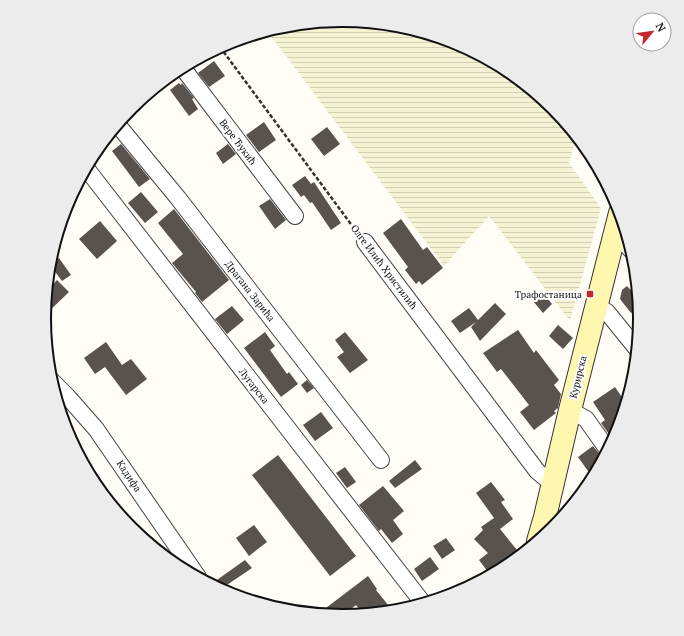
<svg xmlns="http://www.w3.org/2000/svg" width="684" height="636" font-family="'PT Serif',serif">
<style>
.farmland{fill:url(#farmland-rules)}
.building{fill:#5a524d}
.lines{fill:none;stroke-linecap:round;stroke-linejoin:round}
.lane-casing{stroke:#444;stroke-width:10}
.street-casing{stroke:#444;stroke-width:18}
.secondary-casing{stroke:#333;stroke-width:24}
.path{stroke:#333;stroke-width:2.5;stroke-dasharray:4 2;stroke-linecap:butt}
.lane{stroke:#fff;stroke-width:8}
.street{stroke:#fff;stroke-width:16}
.secondary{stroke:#fff6b0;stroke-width:22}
.poi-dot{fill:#c4262e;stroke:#fff;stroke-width:1.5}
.labels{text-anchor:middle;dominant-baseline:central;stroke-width:4;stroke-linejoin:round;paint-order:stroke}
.street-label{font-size:10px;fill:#111;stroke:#fff}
.poi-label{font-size:10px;fill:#111;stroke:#fff;text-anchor:end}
.rim{fill:none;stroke:#111;stroke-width:2}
</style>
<defs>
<pattern id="farmland-rules" width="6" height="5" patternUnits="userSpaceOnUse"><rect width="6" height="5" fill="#f6f3d4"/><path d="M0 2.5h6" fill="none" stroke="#d2cfb5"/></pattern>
</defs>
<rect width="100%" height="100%" fill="#fffdf5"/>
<path class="farmland" d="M342,20L400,26L456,43L508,70L553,107L576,136L569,163L601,208L570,321L489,216L444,266L267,31L284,26Z"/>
<path class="building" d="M214,61L225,76L209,87L198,73Z
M179,83L181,85L182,83L194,98L192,99L198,109L189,116L170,90Z
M264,122L276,140L259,152L246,135Z
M327,127L340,144L324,156L311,139Z
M121,144L150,179L139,187L112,151Z
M228,144L236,154L223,164L216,153Z
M305,176L311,184L314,182L341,223L331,230L312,202L310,203L304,195L301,197L292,185Z
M141,192L158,212L145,223L128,203Z
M270,199L286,220L275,229L259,206Z
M174,209L229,280L202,302L195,293L196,292L172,263L183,254L158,223Z
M401,219L423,250L427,247L443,268L422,285L419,281L416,284L405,270L408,267L383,233Z
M100,221L117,241L97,259L79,239Z
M59,258L71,275L62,281L50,265Z
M57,280L69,292L44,316L47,290Z
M627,286L638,298L639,307L631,313L620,299L622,290Z
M543,293L552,304L543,313L533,301Z
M495,303L506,314L480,341L471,327L476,322L460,333L451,321L469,308L478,320Z
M232,306L244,320L227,334L215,319Z
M558,325L573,338L563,349L549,336Z
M518,330L534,353L536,350L559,380L554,385L561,394L558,408L554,411L556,413L534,430L520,412L529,405L501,369L497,372L483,353Z
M265,332L275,346L270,350L287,374L289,372L298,384L281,397L244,348Z
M345,332L368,360L350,373L337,357L344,352L335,340Z
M106,342L122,365L131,359L147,379L126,395L105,367L95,374L84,358Z
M307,380L314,388L307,393L301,385Z
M615,387L626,403L618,409L622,415L617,432L613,440L601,423L605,420L593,402Z
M321,412L333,428L315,441L303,425Z
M593,446L603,458L593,478L578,457Z
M278,455L356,556L330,576L252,475Z
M415,460L422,469L395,488L389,481Z
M345,467L356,482L347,488L336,473Z
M491,482L505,500L501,502L513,519L500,529L517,550L488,572L479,560L488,553L474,539L483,530L481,527L494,518L476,493Z
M383,486L404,511L393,520L403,534L392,543L381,529L379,531L359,505Z
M254,525L267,542L249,556L236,538Z
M446,538L455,550L442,559L433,546Z
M430,557L439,569L422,581L414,569Z
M245,560L252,568L221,589L218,588L214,582Z
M368,576L377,589L376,590L393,611L363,614L356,605L342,616L318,614Z"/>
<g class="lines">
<defs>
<path id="lane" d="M614,241L620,244L634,259"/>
<path id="street" d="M182,67L295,216
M117,124L178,198L381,460
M86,168L423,603
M365,242L537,471L544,477L553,482
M596,305L607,312L637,349
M51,380L67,396L96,429L198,577
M570,410L586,419L608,450"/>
<path id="secondary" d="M538,541L545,517L570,410L620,213"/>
</defs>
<use href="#lane" class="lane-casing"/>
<use href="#street" class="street-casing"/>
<use href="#secondary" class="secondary-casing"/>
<path class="path" d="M220,47L356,231"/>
<use href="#lane" class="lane"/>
<use href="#street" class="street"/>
<use href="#secondary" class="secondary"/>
</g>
<rect class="poi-dot" x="586" y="290" width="8" height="8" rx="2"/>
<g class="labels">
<g class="street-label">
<text transform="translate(238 142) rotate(53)">Вере Ђукић</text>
<text transform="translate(384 267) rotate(53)">Олге Илић Христилић</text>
<text transform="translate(250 291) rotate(52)">Драгана Зарића</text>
<text transform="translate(578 377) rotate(-76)">Курирска</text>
<text transform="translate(254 386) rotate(52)">Лугарска</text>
<text transform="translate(129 476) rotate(56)">Кадифа</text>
</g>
<g class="poi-label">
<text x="582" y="294">Трафостаница</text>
</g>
</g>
<path d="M0 0H684V636H0ZM51 318a291 291 0 1 1 582 0a291 291 0 1 1-582 0Z" fill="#ececec" fill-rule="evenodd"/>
<path class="rim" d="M51 318a291 291 0 1 1 582 0a291 291 0 1 1-582 0Z"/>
<g transform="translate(652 32) rotate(61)"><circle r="19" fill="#ffffff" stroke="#a0a0a0"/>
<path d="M0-3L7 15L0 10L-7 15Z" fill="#c4262e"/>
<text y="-6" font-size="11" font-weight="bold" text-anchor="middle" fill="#111111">N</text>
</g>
</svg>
